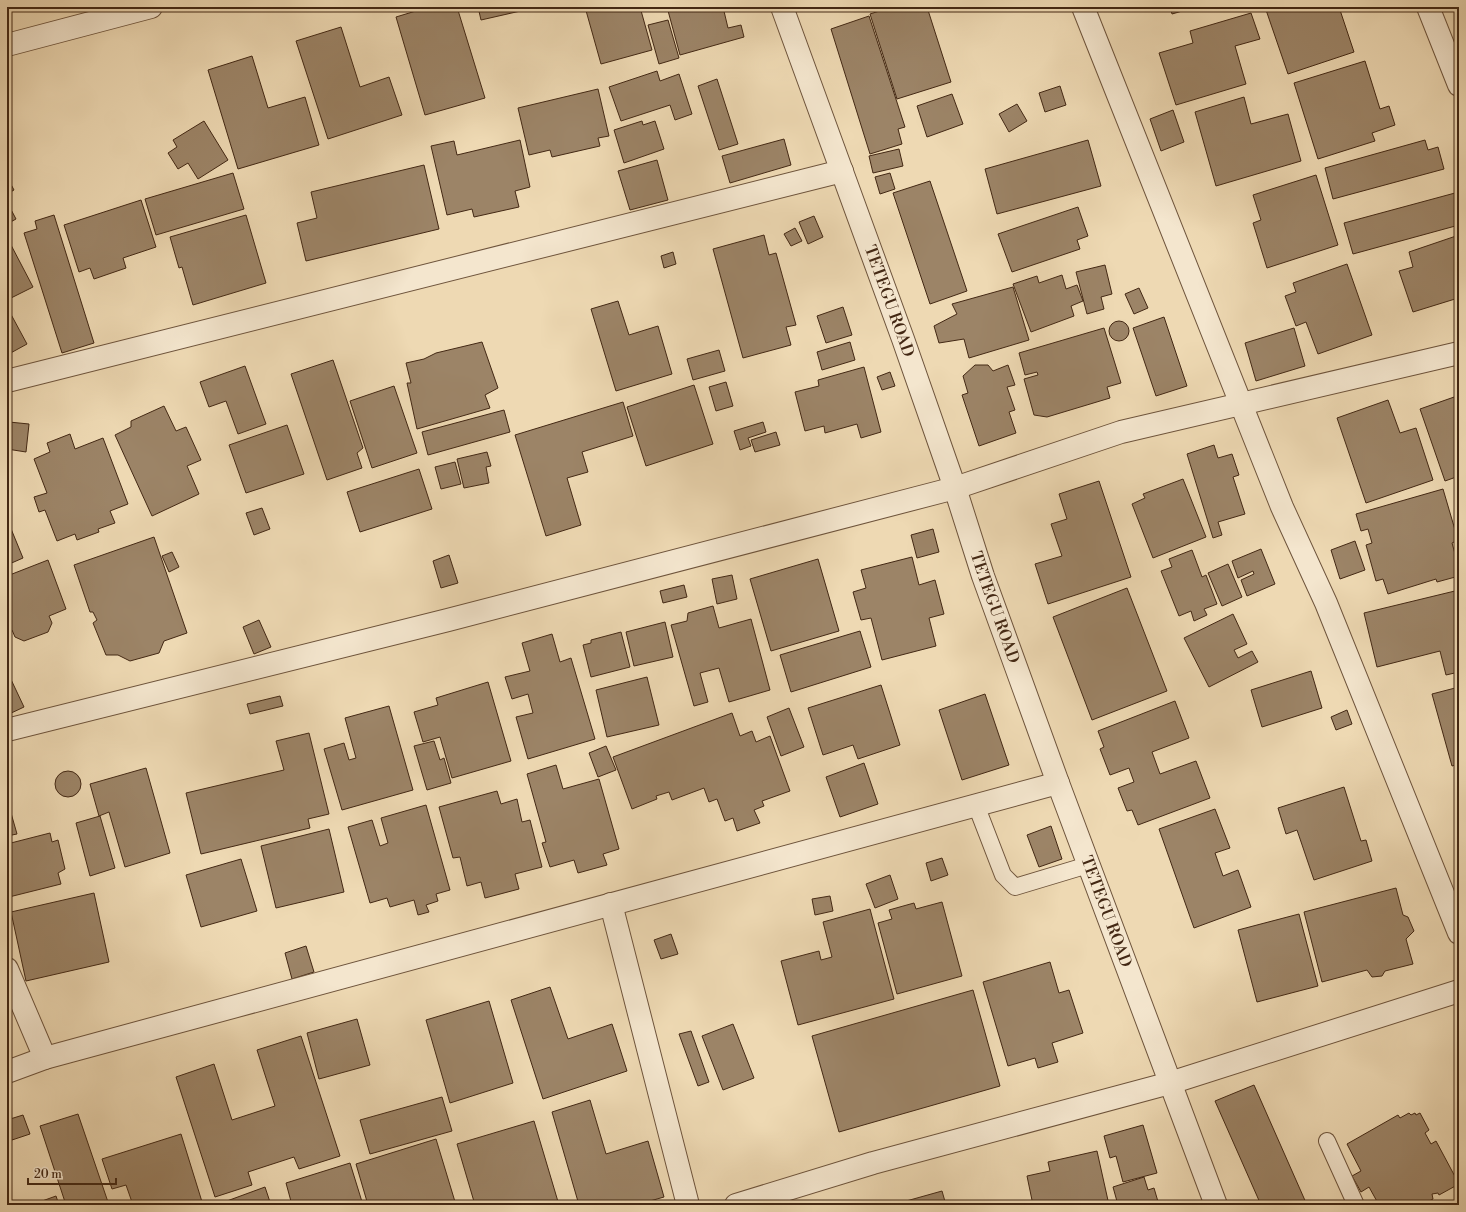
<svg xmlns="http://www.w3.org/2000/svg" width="1466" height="1212" font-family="'Libre Bodoni',serif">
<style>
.building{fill:#9c8467;stroke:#432814}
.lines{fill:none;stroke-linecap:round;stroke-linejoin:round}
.service-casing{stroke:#6e543c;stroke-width:18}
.minor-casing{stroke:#6e543c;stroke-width:24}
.service{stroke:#f4e6ce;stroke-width:16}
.minor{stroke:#f4e6ce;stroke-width:22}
.labels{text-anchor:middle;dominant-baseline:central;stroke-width:3;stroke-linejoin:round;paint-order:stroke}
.street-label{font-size:16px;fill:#432814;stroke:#f4e6ce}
</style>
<rect width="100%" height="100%" fill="#eed9b3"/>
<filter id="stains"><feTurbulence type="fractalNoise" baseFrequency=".005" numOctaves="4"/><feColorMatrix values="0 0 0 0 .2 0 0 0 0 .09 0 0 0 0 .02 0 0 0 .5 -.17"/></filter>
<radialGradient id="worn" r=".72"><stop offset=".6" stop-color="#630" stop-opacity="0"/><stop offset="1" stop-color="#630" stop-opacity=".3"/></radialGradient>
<path class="building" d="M429,7H457L485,98L425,115L396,17Z
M478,7H538L481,20Z
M585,7H640L652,50L601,64Z
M667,7H723L728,28L741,25L744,37L680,55Z
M892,7H927L951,82L897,99L870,14Z
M1170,7H1196L1172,14Z
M1265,7H1339L1354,52L1288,74Z
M1251,13L1260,39L1235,46L1246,84L1176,105L1159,53L1193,43L1190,31Z
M869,16L905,127L898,129L902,144L870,154L831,29Z
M668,20L679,58L659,64L648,25Z
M341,27L360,87L389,77L402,115L328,139L296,41Z
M252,56L268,108L305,97L319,145L238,169L208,70Z
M1365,61L1380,109L1389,106L1395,125L1372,133L1375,141L1318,159L1294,83Z
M657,71L660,81L679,74L692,114L675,120L670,105L621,121L609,87Z
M717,79L738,144L719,150L698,86Z
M1060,86L1066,105L1045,112L1039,93Z
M598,89L609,136L598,138L600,146L552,157L550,150L529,155L518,108Z
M952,94L963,124L927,137L917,106Z
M1244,97L1251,124L1288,114L1301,161L1216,186L1195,112Z
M1017,104L1027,121L1009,132L999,114Z
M1173,110L1184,142L1161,151L1150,119Z
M204,121L228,160L198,179L188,163L178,169L168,153L177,147L173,140Z
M642,121L643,125L655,121L664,149L624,163L614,130Z
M784,139L791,165L730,183L722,156Z
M520,140L530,187L515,191L519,207L474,217L472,209L447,215L431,146L454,141L457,155Z
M1088,140L1101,186L997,214L985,169Z
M1425,140L1428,150L1438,147L1444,169L1333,199L1325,168Z
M899,149L903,166L873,173L869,156Z
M657,160L668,200L630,210L618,171Z
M424,165L439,229L306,261L297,223L317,218L311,192Z
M233,173L244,209L156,235L145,199Z
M890,173L895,189L880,194L875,177Z
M1316,175L1338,245L1267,268L1253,223L1261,220L1253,195Z
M7,177L14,190L7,194Z
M930,181L967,291L930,304L893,193Z
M1455,193L1459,210V225L1353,254L1344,223Z
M141,200L156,247L123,258L126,268L94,279L90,268L79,272L64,225Z
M7,202L16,219L7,224Z
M1078,207L1088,236L1077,240L1080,249L1012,272L998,234Z
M54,215L94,343L62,353L24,233L37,229L35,221Z
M246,215L266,283L193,305L182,267L179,268L170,237Z
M814,216L823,237L808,244L799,222Z
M795,228L802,241L791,246L784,234Z
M764,235L769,255L776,253L796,325L786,327L791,345L743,358L713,249Z
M1459,235V307L1458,308L1455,299L1413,312L1399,271L1413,267L1409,252Z
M11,245L33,287L7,300V247Z
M673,252L676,264L664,268L661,256Z
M1347,264L1372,335L1318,354L1306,322L1296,326L1285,296L1296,292L1293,283Z
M1105,265L1112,294L1101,297L1104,309L1087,314L1076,272Z
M1062,275L1066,289L1077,285L1083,301L1071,306L1074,316L1031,332L1013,284L1037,276L1039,283Z
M1013,287L1029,340L969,358L964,339L939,343L934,326L957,314L952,304Z
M1139,288L1148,308L1134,314L1125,294Z
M618,301L629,335L658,326L672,374L616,391L591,309Z
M7,307L27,344L7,355Z
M843,307L852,335L826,343L817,316Z
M1164,317L1187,386L1156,396L1133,328Z
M1109 331a10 10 0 1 1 20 0a10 10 0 1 1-20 0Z
M1104,328L1121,383L1107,387L1110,398L1047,417L1034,415L1024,379L1038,375L1037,372L1025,375L1019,353Z
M1294,328L1305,366L1256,381L1245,343Z
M482,342L498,388L485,395L490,408L417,429L407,383H411L406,363L424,359L436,353Z
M850,342L855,360L822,370L817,352Z
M719,350L725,371L693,380L687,359Z
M333,360L363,448L357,453L362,468L327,480L291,374Z
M975,365H988L993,371L1008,365L1015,385L1007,387L1015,410L1009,412L1016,433L979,446L962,395L968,393L963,376Z
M245,366L266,424L238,434L226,401L209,407L200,382Z
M864,367L881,432L861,438L857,424L825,433L824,426L805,431L795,392L819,386L818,380Z
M890,372L895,386L882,390L877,377Z
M726,382L733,406L716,411L709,387Z
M694,385L713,444L646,466L627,407Z
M394,386L417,453L372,468L350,401Z
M1457,396L1459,401V415L1457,416L1459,423V476L1445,481L1420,409Z
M1388,400L1400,433L1416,428L1433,480L1366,503L1337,418Z
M623,402L633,436L582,452L588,472L567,478L581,525L546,536L515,435Z
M164,406L176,431L186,427L201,460L187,466L199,494L152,516L115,435L131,427V421Z
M504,410L510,432L428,455L422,432Z
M9,422L29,424L26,452L7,449Z
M763,422L766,432L748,438L751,446L740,450L734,431Z
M287,425L304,474L246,493L229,445Z
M776,432L780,445L755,452L751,440Z
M70,434L75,449L103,438L128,504L110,511L115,523L98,529L99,532L77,540L75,534L57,541L45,510L39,512L34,497L47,493L34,459L50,452L47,443Z
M1214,445L1218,458L1232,454L1239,475L1233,477L1245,514L1218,522L1222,535L1213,538L1187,454Z
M487,452L491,466L486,467L489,483L464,488L457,459Z
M455,462L461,484L441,489L435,467Z
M419,469L432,509L360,532L347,492Z
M1183,479L1206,537L1153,558L1132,504L1145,498L1143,494Z
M1099,481L1131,577L1048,604L1035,564L1062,556L1051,524L1067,519L1059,494Z
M1443,489L1458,540L1452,543L1459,568V576L1437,582L1436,579L1388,594L1383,579L1376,581L1366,545L1372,543L1368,529L1361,531L1356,514Z
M262,508L270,529L254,535L246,513Z
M7,519L23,558L7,565Z
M933,529L939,552L917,558L911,535Z
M154,537L187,633L164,641L159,653L130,661L118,655H106L93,623L97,620L93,612H90L74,565Z
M1355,541L1365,570L1340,579L1331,550Z
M1261,549L1275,584L1247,596L1241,580L1254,574L1253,571L1238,578L1232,561Z
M1192,550L1202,577L1206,575L1217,604L1204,609L1207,615L1194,621L1191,611L1179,616L1161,571L1172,567L1169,559Z
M172,552L179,567L169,572L162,556Z
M449,555L458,583L441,588L433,561Z
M912,557L919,585L935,580L944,614L929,618L936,646L882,660L871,618L861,620L853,592L866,588L861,570Z
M818,559L839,631L771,651L750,579Z
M48,560L66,609L49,616L52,623L48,632L24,641L15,637L12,630L7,632V576Z
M1228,564L1242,597L1222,606L1208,573Z
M732,575L737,599L717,604L712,579Z
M684,585L687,597L663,603L660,591Z
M1127,588L1167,691L1092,720L1053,617Z
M1459,590V672L1446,675L1440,651L1377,667L1364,613Z
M713,606L719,628L751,619L770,690L729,702L719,668L700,673L708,702L694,706L671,625L687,621L688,613Z
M1233,614L1247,644L1234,650L1238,658L1252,651L1258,662L1209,687L1184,638Z
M259,620L271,647L254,654L243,627Z
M665,622L673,657L634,666L626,632Z
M860,631L871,667L791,692L780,655Z
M621,632L630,667L591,677L583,645L591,643V640Z
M552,634L560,662L571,658L595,739L528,759L516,717L533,713L528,694L512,699L505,677L530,671L522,643Z
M7,671L24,707L7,715Z
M1311,671L1322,708L1262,727L1251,690Z
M647,677L659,725L607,737L596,690Z
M488,682L511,761L452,778L440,737L423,742L414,712L438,705L436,698Z
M881,685L900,745L858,759L853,745L823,755L808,708Z
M1459,687V764L1452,766L1432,694Z
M985,694L1009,765L962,780L939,710Z
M280,696L283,706L250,714L247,704Z
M1175,701L1189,738L1152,752L1160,774L1196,761L1210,798L1138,825L1132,810L1127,811L1118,788L1134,782L1129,768L1110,775L1100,749L1104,747L1098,731Z
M389,706L413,790L342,810L324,749L344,743L349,760L356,758L345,718Z
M789,708L804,747L781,756L767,717Z
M1347,710L1352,724L1336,730L1331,717Z
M732,713L740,736L752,731L756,742L770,736L790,791L762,801L764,806L754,810L760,823L737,831L733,818L725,821L717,799L709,802L704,788L672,800L669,792L656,796L657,799L632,809L613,757Z
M309,733L329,814L308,819L310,828L201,854L186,793L284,770L276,741Z
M434,741L440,760L444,758L451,783L427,790L414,746Z
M606,746L616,770L598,777L589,753Z
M864,763L878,804L840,817L826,777Z
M556,765L563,789L599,779L619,849L603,854L607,865L578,873L574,860L550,867L542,843L546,842L527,774Z
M146,768L170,853L125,867L109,812L99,816L90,784Z
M55 784a13 13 0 1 1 26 0a13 13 0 1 1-26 0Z
M1344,787L1361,841L1366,840L1372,861L1314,880L1297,830L1286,834L1278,808Z
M497,791L501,804L517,799L522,822L530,820L542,867L515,874L519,889L485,898L481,882L467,886L460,857L453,858L439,807Z
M7,799L17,834L7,836Z
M426,805L450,890L436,894L438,901L426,905L429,912L418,915L414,900L390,907L387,898L370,903L348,827L372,820L380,846L388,843L381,818Z
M1215,809L1230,848L1215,853L1223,876L1238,870L1251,907L1194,928L1159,829Z
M100,816L115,868L90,876L76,823Z
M1051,826L1062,859L1039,867L1027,835Z
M329,829L344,892L276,908L261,846Z
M50,833L52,842L58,840L65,869L58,873L61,884L9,897L7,886V873L11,872V870L7,871V844Z
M942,858L948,875L931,881L926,863Z
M241,859L257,911L201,927L186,875Z
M890,875L898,899L875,908L866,884Z
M1396,888L1403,915L1408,917L1414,931L1406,939L1413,964L1385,971L1382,976L1372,977L1367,970L1322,982L1304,912Z
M94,893L109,962L26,981L11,912Z
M830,896L833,911L815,915L812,899Z
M942,902L962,976L897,994L878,923L892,919L889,910L914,903L916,909Z
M870,909L894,999L798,1025L781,961L819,951L821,960L832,957L823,922Z
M1299,914L1318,986L1257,1002L1238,930Z
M671,934L678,954L661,959L654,940Z
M306,946L314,972L292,979L285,953Z
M1050,962L1059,993L1069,990L1083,1033L1052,1043L1058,1062L1038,1068L1035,1058L1008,1066L983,982Z
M550,987L568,1039L612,1024L627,1071L543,1099L511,1000Z
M973,990L1000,1086L839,1132L812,1036Z
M489,1001L513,1083L450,1103L426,1020Z
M357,1019L370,1065L319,1079L307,1033Z
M733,1024L754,1078L723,1090L702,1036Z
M691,1031L709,1082L698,1086L679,1034Z
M301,1036L340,1156L299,1169L294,1157L248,1172L252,1185L215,1197L176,1077L214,1064L232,1120L275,1106L257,1050Z
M1254,1085L1307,1205H1261L1215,1101Z
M442,1097L452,1131L370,1154L360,1120Z
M590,1100L606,1154L648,1141L664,1197L636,1205H579L552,1112Z
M1409,1113L1411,1115L1415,1113L1416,1115L1420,1113L1429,1130L1425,1133L1431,1144L1436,1141L1459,1184L1439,1195L1438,1193L1432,1194L1433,1199L1422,1205H1379L1369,1187L1361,1192L1352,1176L1361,1171L1347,1144L1398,1115L1400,1118Z
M78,1114L109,1205H66L40,1126Z
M23,1115L30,1134L12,1140L7,1128V1120Z
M534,1121L559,1205H475L457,1144Z
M1143,1125L1157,1173L1123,1182L1116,1156L1110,1158L1104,1136Z
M181,1134L203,1205H133L126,1185L112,1189L102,1159Z
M436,1139L456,1205H368L356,1164Z
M1097,1151L1109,1205H1033L1027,1176L1050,1171L1048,1162Z
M350,1163L363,1205H292L286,1183Z
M1144,1177L1148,1190L1154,1188L1159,1205H1118L1113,1187Z
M265,1187L271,1205H216Z
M942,1191L946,1205H892Z
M56,1196L59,1205H31Z"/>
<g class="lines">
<defs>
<path id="service" d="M976,805L1003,875L1015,887L1088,865
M1327,1141L1356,1205"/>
<g id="minor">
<path id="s1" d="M782,7L903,339L955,488L983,576L1058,783L1216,1205"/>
<path d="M1083,7L1282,507L1326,603L1459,933"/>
<path d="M1428,7L1459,85"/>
<path d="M7,45L151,7"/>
<path d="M7,381L842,171"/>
<path d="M7,730L448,620L955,488L1121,432L1459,353"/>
<path d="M611,904L688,1205"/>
<path d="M7,969L45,1058"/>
<path d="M7,1072L45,1058L1058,783"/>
<path d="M736,1205L873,1163L1170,1083L1459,991"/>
</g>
</defs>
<use href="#service" class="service-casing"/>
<use href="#minor" class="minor-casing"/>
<use href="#service" class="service"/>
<use href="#minor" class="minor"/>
</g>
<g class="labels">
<g class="street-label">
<text stroke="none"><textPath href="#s1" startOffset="313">TETEGU ROAD</textPath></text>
<text stroke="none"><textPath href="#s1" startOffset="637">TETEGU ROAD</textPath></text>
<text stroke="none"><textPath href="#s1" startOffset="961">TETEGU ROAD</textPath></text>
</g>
</g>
<rect width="1466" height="1212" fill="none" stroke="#eed9b3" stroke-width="24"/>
<rect x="8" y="8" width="1450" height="1196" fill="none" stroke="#432814" stroke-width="2"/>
<rect x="12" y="12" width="1442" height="1188" fill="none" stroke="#432814"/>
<path d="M28 1178v6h88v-6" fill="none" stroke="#432814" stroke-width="2"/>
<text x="34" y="1178" font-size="12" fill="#432814" stroke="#f4e6ce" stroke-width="3" paint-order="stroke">20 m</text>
<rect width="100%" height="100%" filter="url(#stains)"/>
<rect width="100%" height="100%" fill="url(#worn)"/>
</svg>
